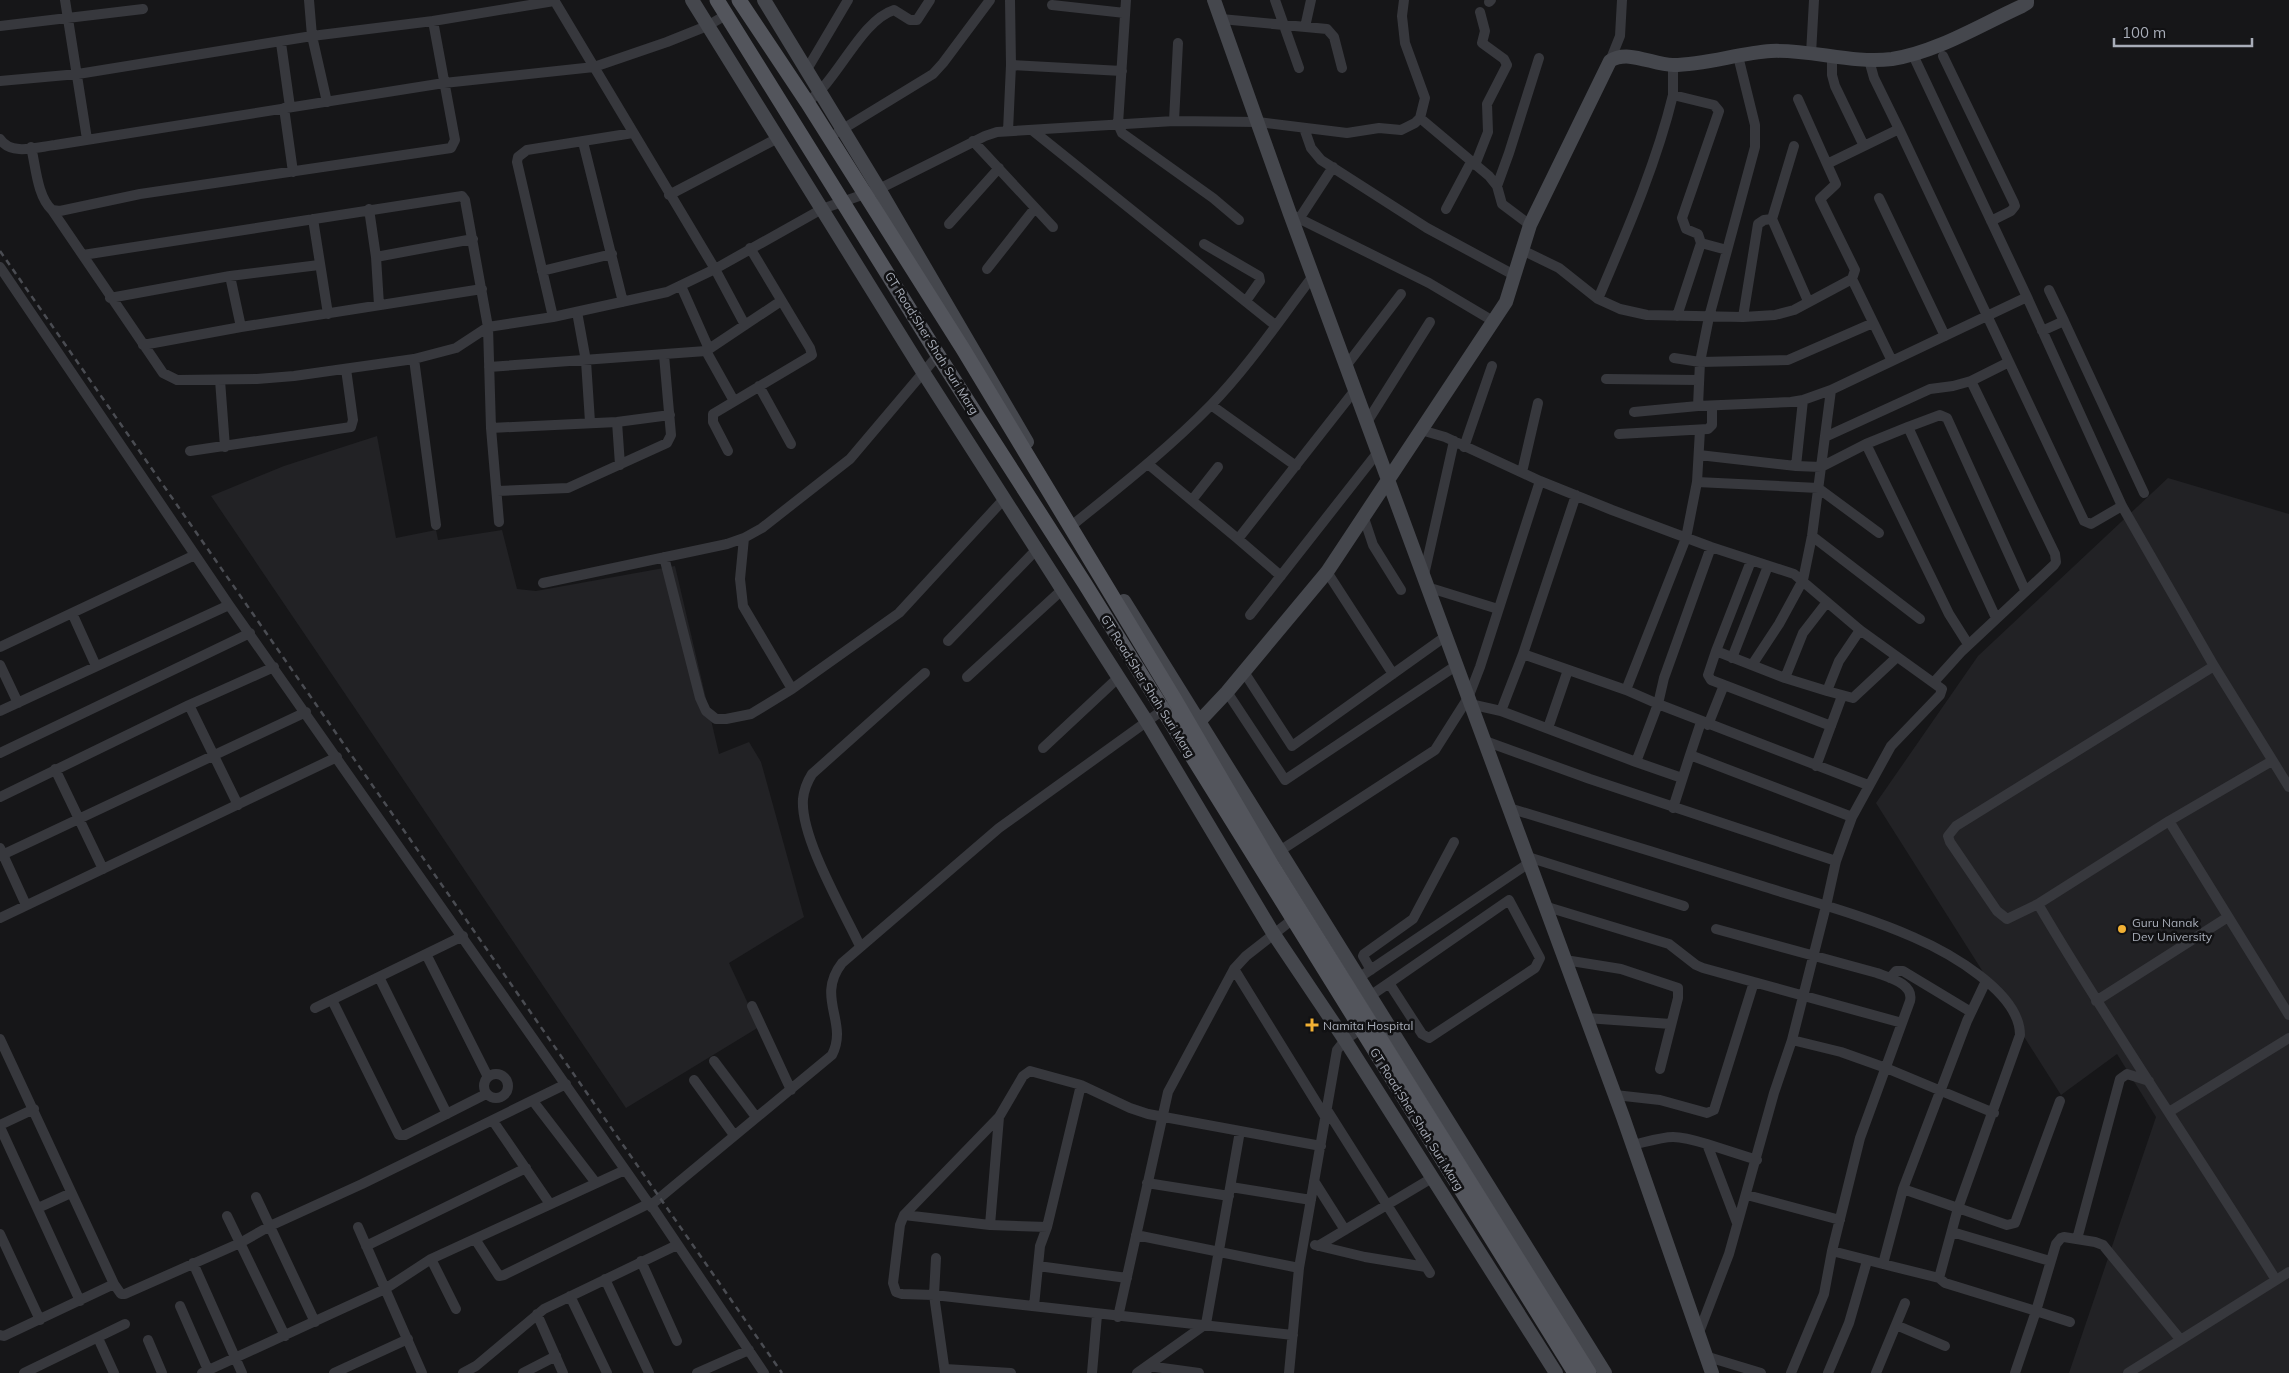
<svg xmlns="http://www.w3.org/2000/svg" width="2289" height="1373" font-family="Mulish,sans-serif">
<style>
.built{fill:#222225}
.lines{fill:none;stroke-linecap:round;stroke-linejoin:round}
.street{stroke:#37383d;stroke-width:10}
.secondary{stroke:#45474d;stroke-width:14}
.primary{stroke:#53555c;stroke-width:15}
.rail{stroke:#4a4c52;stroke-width:2.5;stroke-dasharray:6 5;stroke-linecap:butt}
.poi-dot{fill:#f2b134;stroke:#111113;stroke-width:2}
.labels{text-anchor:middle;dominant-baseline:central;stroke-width:5;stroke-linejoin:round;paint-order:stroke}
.street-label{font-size:12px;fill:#a8adb8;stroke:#111113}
.poi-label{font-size:12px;fill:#a8adb8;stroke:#111113;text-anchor:start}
</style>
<rect width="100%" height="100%" fill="#161618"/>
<path class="built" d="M377,436L396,538L436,530L438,540L502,530L517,589L536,591L675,566L719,754L749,742L761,762L804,917L729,963L759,1027L626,1108L211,496L284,466Z
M2168,478L2289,514V1373H2069L2156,1117L2117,1054L2061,1095L1876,803L1978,656Z"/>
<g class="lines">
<path class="street" d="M65,0L87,139
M309,0L312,36L327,102
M554,0L715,269L745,325
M1126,0L1118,124L1122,133L1213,198L1239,220
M1275,0L1299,68
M1489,2L1491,0
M1052,5L1125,13
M1221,19L1327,29L1334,37L1342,68
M0,26L143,9
M1305,27L1311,0
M281,43L290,107
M1811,54L1814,0
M1913,55L2027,297L2122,506L2214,666L2289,787
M1738,56L1755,125V147L1709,317L1700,362L1698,406L1791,402L1803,400L1831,390
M1943,56L2014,203L2015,206L2011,211L1991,221
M1832,57V75L1835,86L1864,146
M1610,61L1620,36L1622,0
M1011,65L1122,71
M1673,65V95L1714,105L1719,111L1682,218L1686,229L1698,234L1701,243L1677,316
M806,71L848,0
M0,81L78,74L312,36L433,21L554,1
M1798,99L1827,164
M807,102C838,81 860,21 894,10L910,20H917L930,0
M284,108L293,172
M1420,118L1489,176L1497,186L1502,204L1530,225
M1174,121L1178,43
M1304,128L1311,148L1321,160L1427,228L1514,275
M1899,129L2084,521L2091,524L2122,506
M1032,130L1275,325
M1008,131L1011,65L1010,0
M838,132L933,74L943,63L990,0
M0,139C11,156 37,147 55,145L444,83L594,67L667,42L707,26L726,15
M973,141L1053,227
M583,142L623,302
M31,147C36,167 37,196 52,210L60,211L140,194L451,148L455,140L433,21
M1475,165L1488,132L1487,104L1507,65L1504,59L1482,43L1485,31L1480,12
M1497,186L1509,153L1539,58
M669,195L778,138
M1879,198L1945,336
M369,209L376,257L379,305
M1446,209L1471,162
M52,210L163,373L177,380L257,379L294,376L414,359L456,348L488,327L553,317L667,292L715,269L822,209L879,189L985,136L997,132L1174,121L1258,122L1347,133L1379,128L1401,130L1415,123L1420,118L1425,98L1405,43L1402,16L1404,0
M1290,214L1429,283L1493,321
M313,219L328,314
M1299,219L1333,167
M1772,219L1808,301
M949,224L999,168
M1701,243L1727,250
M1204,244L1259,276L1260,281L1246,301
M1522,250L1559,268L1598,299L1620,309L1647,315L1743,317L1775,315L1794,310L1852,279L1855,270L1820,199L1836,184L1827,164L1899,129L1874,78L1869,60
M83,255L462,196L465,200L488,327L491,428L499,522
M376,257L473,239
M0,267L229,605L652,1208
M987,269L1035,208
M542,271L612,254
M681,286L709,349
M2049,290L2064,321
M110,298L230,276L319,265
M1598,299C1626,233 1656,165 1673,95
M577,312L586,361L590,422
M553,317L517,162L518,157L527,150L633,133
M1743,317L1758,224L1764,220L1772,219L1794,146
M241,327L482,289
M2042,331L2064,321L2144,493
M143,345L241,327L230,276
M1674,358L1700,362L1788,360L1873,323
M414,359L436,525
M1892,361L2027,297
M1346,366L1401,294
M489,367L706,351
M1606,379L1699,380
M220,380L225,447
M1971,381L2009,362
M759,386L791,444
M734,401L706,351L781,301
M1211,405L1296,466
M1634,412L1698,406
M617,422L620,465
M1367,422L1430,322
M1908,427L1866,444L1949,614L1968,644
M491,428L617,422L670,415
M1421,430L1445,437L1540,481L1612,510L1711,547L1794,574L1860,630L1942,689L1940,695L1891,746L1852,817L1836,861L1826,906L1792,1040L1774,1093L1729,1254L1698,1335
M1700,430L1697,482L1686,538L1626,690L1658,704L1664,678L1711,547
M1619,434L1708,429L1712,425V406
M1825,437L1930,389L1953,386L1971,381L2055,554L2056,562L2054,565L1962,651L1934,682
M1464,447L1492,366
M190,451L351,427L353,420L346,369
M728,451L713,422V414L812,355L810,348L750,248
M1699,455L1796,466L1821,467L1866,444
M1148,464L1238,539L1355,390
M1796,466L1803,400
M1522,472L1538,403
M1697,482L1818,488L1879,533
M497,491L568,488L667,443L671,435L664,355
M1192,500L1218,467
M1364,518L1373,545L1401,590
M1070,530L1075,523C1122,485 1169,448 1211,405C1249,366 1280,319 1313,276
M1812,536L1920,619
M744,538L740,579L743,606L792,689
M1238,539L1281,576
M664,557L700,698L706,711L716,719H726L751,714L792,689L899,613L1005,498
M1751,561L1716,651L1785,678
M1327,572L1393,674
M1424,575L1454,441
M543,583L727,544L744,538L762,528L850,459L938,355
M1427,587L1498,609
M1827,602L1803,633L1785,678L1827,691
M72,613L96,666
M1250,615L1378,452
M1996,618L1908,427L1940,415L1947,418L2025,590
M1860,630L1839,661L1827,691L1853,698L1897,657
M948,641L1037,549
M0,647L195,555
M1716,651L1708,675L1711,680L1831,726
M1523,654L1626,690
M1732,658L1768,566
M0,665L18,703
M1752,665L1779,624L1803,580L1812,536L1831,390L1892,361L1852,279
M2214,666L1956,826L1948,836L1950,842L1997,911L2007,919L2038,904L2169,821L2272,761
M1244,672L1292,746L1446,636
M967,677L1063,589
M1227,692L1285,780L1457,665
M1470,704L1501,711L1636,762L1658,704L1868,785
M189,705L238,805
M0,711L229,605
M1501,711L1523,654L1576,495
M1701,722L1690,755L1852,817
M1708,725L1724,685
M1548,728L1568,670
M1485,741L1590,779L1836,861
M1043,748L1119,677
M0,753L250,633
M1636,762L1682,778
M1816,766L1842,696
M55,769L103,869
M0,797L189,705L274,667
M1509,808C1592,833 1676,859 1759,885C1809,901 1866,916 1913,937C1948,952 2020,992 2020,1035L1958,1208L2007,1225L2015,1223L2060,1101
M1673,808L1690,755
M2169,821L2289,1015
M0,848L26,905
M1275,854L1435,750L1468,698L1480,667L1540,481
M0,856L306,712
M1528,857L1684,906
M2038,904C2113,1032 2198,1154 2276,1280
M1544,906L1669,944L1696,965L1703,968L1902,1023
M0,918L337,757
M1716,929L1877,973C1890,978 1914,984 1910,1001L1860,1138L1832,1251L1824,1294L1791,1373
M860,946C843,910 800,837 803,799C804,789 807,782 812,774L925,673
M426,954L488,1077
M1565,960L1621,969L1678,988V998L1660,1069
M1234,969L1326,1118
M1371,970L1363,956L1364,954L1413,919L1454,842
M379,977L447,1114
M1890,978L1896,971H1903L1971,1012
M1354,981L1529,863
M1986,981L1967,1021L1903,1189L1958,1208L1939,1278L1945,1283L2036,1311L2015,1373
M1370,996L1389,983L1509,900L1540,958L1535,968L1429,1038L1422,1034L1389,983
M332,1000L399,1135H405L486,1094
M2096,1001L2228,917
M752,1006L791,1090
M315,1008L463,936
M1586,1018L1671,1024
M0,1039L114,1284L121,1294H125L240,1243L270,1226L362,1184L566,1084
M1792,1040L1841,1052L1886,1068L1994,1113
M714,1061L756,1117
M484 1086a12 12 0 1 1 24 0a12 12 0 1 1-24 0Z
M694,1080L734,1135
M1615,1095L1660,1100L1707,1113L1714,1110L1754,982
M533,1101L596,1183
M1327,1110L1430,1273
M2169,1112L2289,1038
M999,1117L990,1225L1047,1227
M493,1121L550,1204
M0,1125L34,1109
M0,1127L80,1301
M1707,1144L1757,1160
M1633,1145C1669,1136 1671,1133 1707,1144L1737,1223
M1314,1181L1345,1230
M1147,1183L1229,1196
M1231,1187L1311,1200
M1903,1189L1883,1264L1939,1278
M1747,1195L1840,1220
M256,1197L315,1322
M38,1208L71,1193
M904,1215L990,1225
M227,1216L285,1336
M358,1227L422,1373
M1952,1232L2050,1261
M0,1234L40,1320
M1136,1235L1299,1268
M475,1239L499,1276L504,1275L648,1204
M2077,1239L2120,1079L2127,1074L2149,1081
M1315,1245L1365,1257L1426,1267
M366,1246L526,1168
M1318,1246L1432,1178
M1832,1251L1883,1264
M936,1258L934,1295L945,1373
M431,1259L625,1170
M641,1261L677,1341
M193,1263L242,1373
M1038,1266L1127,1278
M605,1279L649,1373
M570,1296L607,1373
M180,1306L208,1370
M1034,1306L1040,1246L1047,1227L1081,1085
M537,1314L563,1373
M1118,1317L1168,1092L1234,969L1246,956L1293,919
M2070,1322L2036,1311L2056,1244L2061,1238L2064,1237L2095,1242L2103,1245L2180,1339
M1896,1325L1945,1346
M0,1335L4,1336L114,1284
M1293,1335L934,1295L902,1294L896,1292L893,1283L900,1225L904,1215L999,1117L1023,1076L1030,1071L1081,1085L1130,1108L1148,1114L1321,1146
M98,1338L114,1373
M148,1340L162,1373
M1705,1356L1761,1373
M945,1369L1011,1373
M1148,1369V1366L1199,1373
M24,1373L125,1324
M202,1373L385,1289L431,1259L456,1309
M334,1373L408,1339
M463,1373L476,1366L544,1309L677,1245
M523,1373L556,1356
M697,1373L749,1350
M764,1373L651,1205L832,1055C849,1022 815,998 842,963L999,828L1167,707
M1092,1373L1097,1315
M1137,1373L1206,1324L1240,1131
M1289,1373L1299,1268L1337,1050L1345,1040L1361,1029
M1828,1373L1849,1323L1867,1261
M1876,1373L1905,1303
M2128,1373L2289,1272"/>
<path class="secondary" d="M692,0L923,372L1147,722L1273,933L1345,1040L1556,1373
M764,0L879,189L1027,442
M1214,0L1290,214L1623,1117L1712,1373
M1124,601L1605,1373
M1194,727L1227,692L1327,572L1506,302L1530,225L1610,61C1628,49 1653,65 1673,65C1705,65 1739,53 1771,51C1811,49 1851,64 1892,59C1937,52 1980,25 2022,6L2027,3V0"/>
<path class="primary" d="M717,0L938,355L1085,584L1575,1373
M739,0L807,102L963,349L1175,700L1268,859L1589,1373"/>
<path class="rail" d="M0,251L782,1373"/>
</g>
<g class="poi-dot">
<circle cx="2122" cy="929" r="5"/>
<path d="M1309.5 1017.5h5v5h5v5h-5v5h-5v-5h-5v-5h5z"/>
</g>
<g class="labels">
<g class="street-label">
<text transform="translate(932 343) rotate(58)">GT Road;Sher Shah Suri Marg</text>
<text transform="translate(1148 686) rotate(58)">GT Road;Sher Shah Suri Marg</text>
<text transform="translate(1417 1119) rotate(58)">GT Road;Sher Shah Suri Marg</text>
</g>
<g class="poi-label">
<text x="2132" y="922">Guru Nanak<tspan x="2132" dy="14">Dev University</tspan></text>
<text x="1323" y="1025">Namita Hospital</text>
</g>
</g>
<path d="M2114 38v8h138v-8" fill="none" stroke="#a8adb8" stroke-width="2.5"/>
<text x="2122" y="38" font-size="15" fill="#a8adb8" stroke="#111113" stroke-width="4" paint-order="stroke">100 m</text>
</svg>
